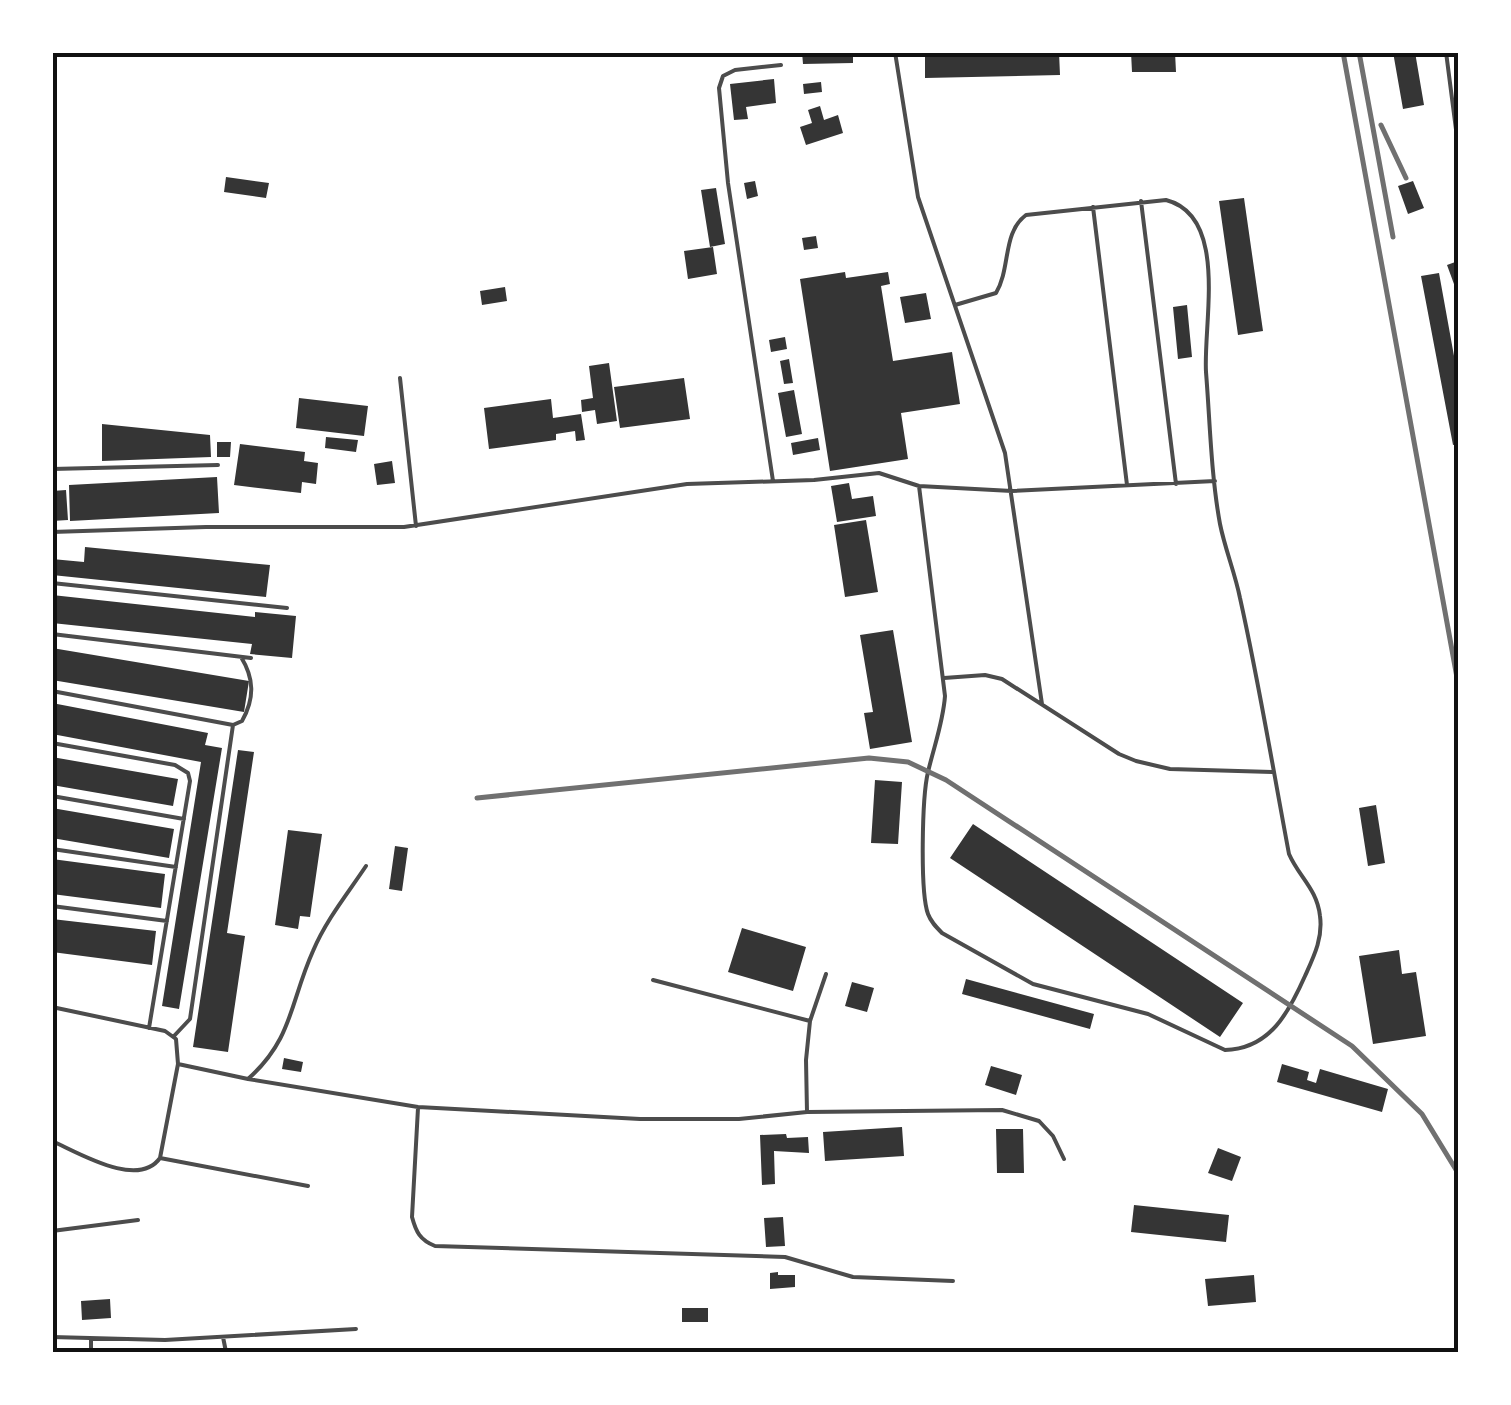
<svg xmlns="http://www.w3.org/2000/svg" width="1511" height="1405" font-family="'Crimson Pro',serif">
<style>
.building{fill:#353535}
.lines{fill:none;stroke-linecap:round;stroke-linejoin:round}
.service{stroke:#4c4c4c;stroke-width:4}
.rail{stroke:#707070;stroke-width:5}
.neatline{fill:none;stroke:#111;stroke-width:4}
</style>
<rect width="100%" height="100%" fill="#fff"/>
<path class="building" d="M702,52H745V57L702,56Z
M802,52H853V63L803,64Z
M925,52H1059L1060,75L925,78Z
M1131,52H1175L1176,72H1132Z
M1393,52H1415L1424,105L1403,109Z
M774,79L776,103L746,107L748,119L734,120L730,84Z
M821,82L822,92L804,94L803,84Z
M820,106L824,120L838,115L843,133L806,145L800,127L812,123L808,110Z
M226,177L269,183L266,198L224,192Z
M755,181L758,196L747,199L744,183Z
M1413,181L1424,208L1408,214L1398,186Z
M716,188L725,244L710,247L701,190Z
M1244,198L1263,331L1238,335L1219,201Z
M816,236L818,248L804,250L802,238Z
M713,247L717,274L688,279L684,251Z
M1458,261V295L1447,265Z
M845,272L846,278L888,272L890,284L881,286L893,361L952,352L960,404L901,413L908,459L830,471L800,279Z
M1439,273L1458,378V444L1453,445L1421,276Z
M505,287L507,301L482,305L480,291Z
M926,293L931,319L905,323L900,297Z
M1187,305L1192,357L1178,359L1173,307Z
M785,337L787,349L771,352L769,340Z
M789,359L793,383L784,384L780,361Z
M609,363L617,421L597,424L595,410L582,412L581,400L593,398L589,366Z
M684,378L690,419L620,428L614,387Z
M794,390L802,434L786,437L778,393Z
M299,398L368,406L364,436L296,428Z
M551,399L553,418L581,414L585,440L576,441L575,431L556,434V440L489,449L484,408Z
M102,424L210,435L211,457L102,461Z
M326,437L358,440L356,452L325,448Z
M818,438L820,450L793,455L791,443Z
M217,442H231L230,457H217Z
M240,444L305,452L304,461L318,463L316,484L302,482L301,493L234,485Z
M392,461L395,483L377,485L374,464Z
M217,477L219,513L70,521L69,485Z
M849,483L852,499L873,496L876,516L837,522L831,486Z
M66,490L68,520L52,521V491Z
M866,520L878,592L845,597L834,525Z
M85,547L270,565L266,597L52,575V559L84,562Z
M52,595L255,617V612L296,616L292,658L250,654L252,644L52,623Z
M893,630L912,742L870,749L864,713L873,712L860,635Z
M52,648L249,681L244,712L52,680Z
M52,703L208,733L205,745L222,748L179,1009L162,1006L201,762L52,734Z
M238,750L254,752L227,933L245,936L228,1052L193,1047Z
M52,757L178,779L173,806L52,785Z
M875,780L902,782L898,844L871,843Z
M1376,805L1385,863L1368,866L1359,808Z
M52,808L174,829L169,858L52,838Z
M973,824L1243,1003L1220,1037L950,858Z
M288,830L322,834L310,917L300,916L298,929L275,925Z
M395,846L408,848L402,891L389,889Z
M52,859L165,874L161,908L52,894Z
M52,919L156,931L152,965L52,952Z
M742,928L806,947L793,991L728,972Z
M1399,950L1402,974L1416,972L1426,1036L1373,1044L1359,956Z
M966,979L1094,1014L1090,1029L962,994Z
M852,982L874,988L867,1012L845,1006Z
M284,1058L303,1062L301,1072L282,1069Z
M1282,1064L1309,1072L1307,1080L1316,1083L1320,1069L1388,1089L1382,1112L1277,1082Z
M991,1066L1022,1075L1016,1095L985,1085Z
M902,1127L904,1156L825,1161L823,1132Z
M996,1129H1023L1024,1173H997Z
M786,1134L787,1138L808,1137L809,1153L774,1151L775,1184L762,1185L760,1135Z
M1218,1148L1241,1157L1232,1181L1208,1173Z
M1134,1205L1229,1215L1226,1242L1131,1232Z
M783,1217L785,1246L766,1247L764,1218Z
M778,1272V1275H795V1287L770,1289V1273Z
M1254,1275L1256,1302L1208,1306L1205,1279Z
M110,1299L111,1318L82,1320L81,1301Z
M682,1308H708V1322H682Z"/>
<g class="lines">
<path class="service" d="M895,52L918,197L1005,453L1042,704
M1446,52L1458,145
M1141,201L1176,484
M1093,207L1127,485
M400,378L416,526
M52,469L218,465
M773,481L728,183L719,88L723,76L735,70L781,65
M919,486L945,696C943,723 934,746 928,772C922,797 920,892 928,914C931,922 936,927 942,933L1033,984L1148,1014L1225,1050C1270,1049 1289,1012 1305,976C1314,956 1323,938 1320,916C1317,889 1299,877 1289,854C1273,769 1259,683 1240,598C1235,573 1225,549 1220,524C1211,475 1210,422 1206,372C1203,323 1229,216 1166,200L1026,215C1002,233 1011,268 996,293L955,305
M52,532L206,527H404L687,484L814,480L879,473L919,486L1012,491L1215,481
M52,583L287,608
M52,634L251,658
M944,678L985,675L1002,679L1119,754L1136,761L1170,769L1274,772
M52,691L233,725
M52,743L175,765L188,773L190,781L149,1028
M52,796L184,819
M52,849L176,867
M52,906L167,921
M653,980L810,1021
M52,1007L165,1031L176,1039L178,1064L248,1079C293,1039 290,1002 313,951C326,920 348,893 366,866
M174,1036L190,1019L233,725L242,721C255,698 254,678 241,657
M248,1079L418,1107L640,1119H739L807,1112L1002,1110L1039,1121L1053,1136L1064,1159
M418,1108L412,1217C416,1232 420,1240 435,1246L785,1257L853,1277L953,1281
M807,1112L806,1060L810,1021L826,974
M52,1141C79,1153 138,1189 160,1158L178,1064
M160,1158L308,1186
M52,1231L138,1220
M52,1337L165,1340L356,1329
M223,1337L226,1352
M91,1339V1352"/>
<path class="rail" d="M1343,52L1458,683
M1359,52L1393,237
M1381,125L1406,178
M477,798L869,758L908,762L946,780L1352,1046L1422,1114L1458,1173"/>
</g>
<rect width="1511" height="1405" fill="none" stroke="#ffffff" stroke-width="110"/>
<rect x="55" y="55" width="1401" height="1295" class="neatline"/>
</svg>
